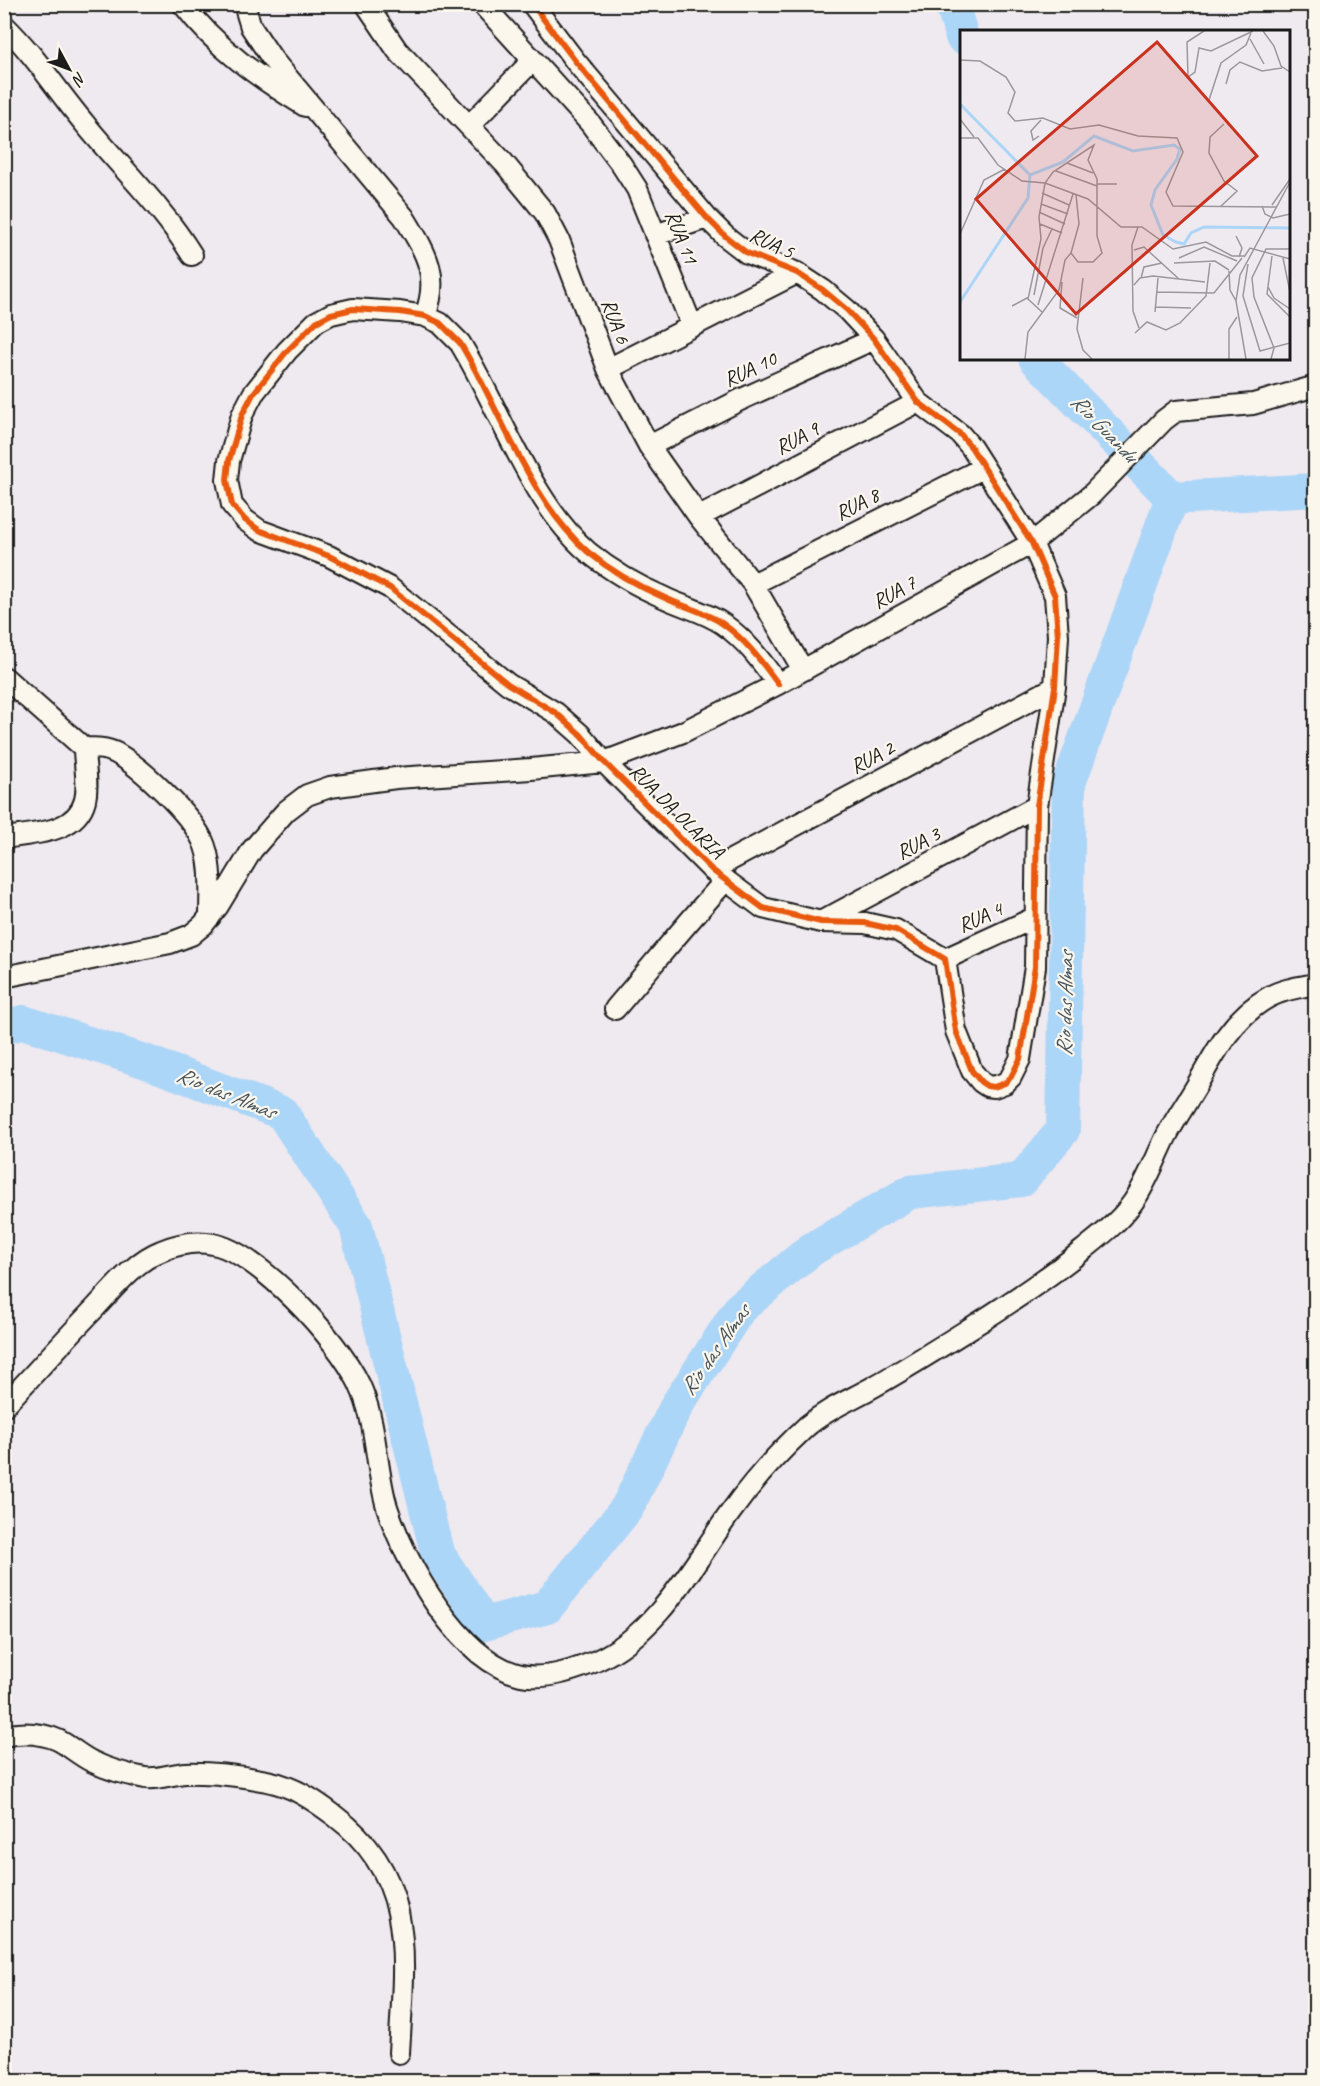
<svg xmlns="http://www.w3.org/2000/svg" width="1320" height="2086" font-family="Caveat,sans-serif">
<style>
.lines{fill:none;stroke-linecap:round;stroke-linejoin:round}
.river{stroke:#acd6f7;stroke-width:34}
.street-casing{stroke:#1c1c1c;stroke-width:24}
.street{stroke:#fbf7ec;stroke-width:20}
.cycleway-casing{stroke:#fbf7ec;stroke-width:10}
.cycleway{stroke:#e8590c;stroke-width:6}
.labels{text-anchor:middle;dominant-baseline:central;stroke-width:4.5;stroke-linejoin:round;paint-order:stroke}
.street-label{font-size:21px;fill:#1c1c1c;stroke:#fbf7ec}
.water-label{font-size:22px;font-style:italic;fill:#47545e;stroke:#fbf7ec}
.inset-river{fill:none;stroke:#acd6f7;stroke-width:3}
.inset-road{fill:none;stroke:#9b979b;stroke-width:1.5}
.view{fill:#c8321e;fill-opacity:0.15;stroke:#c8321e;stroke-width:3}
.inset-edge{fill:none;stroke:#1c1c1c;stroke-width:3}
</style>
<rect width="100%" height="100%" fill="#efe9f0"/>
<filter id="ink" filterUnits="userSpaceOnUse"><feTurbulence type="fractalNoise" baseFrequency=".0167" numOctaves="2"/><feDisplacementMap in="SourceGraphic" scale="12" xChannelSelector="R" yChannelSelector="G"/><feConvolveMatrix kernelMatrix="1 2 1 2 8 2 1 2 1" color-interpolation-filters="sRGB"/></filter>
<g filter="url(#ink)">
<g class="lines">
<path class="river" d="M952,4L962,37
M1035,358L1172,498
M4,1028L23,1022L147,1062L282,1113L356,1226L437,1552L484,1624L547,1607L627,1508L677,1405L740,1308L812,1249L910,1192L1021,1180L1063,1130L1069,783L1172,498L1316,490"/>
<defs>
<path id="street" d="M183,4C216,48 259,78 305,106
M244,4L251,27L273,60L404,217C425,252 441,274 425,316
M366,4L397,50L504,163L545,213L559,240L608,369L649,446L699,517L753,584L803,670
M482,4L590,123L621,164L637,189L692,326
M532,4L576,62L707,218L725,236L747,253L797,273L823,290L847,310L874,339L918,402L960,434L971,447L1032,543L1055,596L1058,636L1055,687L1037,806L1035,967L1020,1059L1011,1077L1005,1083L994,1087L987,1086L981,1082L972,1071L956,1031L945,959L896,930L865,923L821,922L763,908L712,870L604,762L580,734L556,713L508,684L390,588L329,556L259,530L245,520L232,505L227,480L229,461L242,415L253,394L287,351L316,322L331,314L353,309L400,312L425,316L440,323L460,343C500,408 530,502 588,552C611,571 637,586 665,598C684,607 706,612 723,624C747,641 761,661 778,684
M4,25C36,56 57,91 85,124C121,168 162,206 192,255
M469,126L532,61
M655,235L707,218
M608,369L797,273
M649,446L742,399L874,339
M699,517L918,402
M753,584L983,468
M4,677L84,748C96,748 106,748 116,753C141,767 189,813 202,839C213,861 210,893 210,917
M4,838C33,833 76,834 85,800C89,784 84,764 84,748
M712,870L1055,687
M824,920L1037,806
M945,959L1034,918
M4,977L170,943L191,935L203,925L218,906L252,850L286,811L307,795L330,787L396,778L531,769L604,762L683,732L778,684L1032,543L1091,495L1164,420L1176,411L1253,404L1316,386
M615,1009C652,966 687,922 726,880
M4,1406C35,1373 65,1339 96,1307C115,1287 135,1261 161,1251C182,1242 205,1239 226,1248C270,1266 347,1349 363,1393C377,1429 376,1470 387,1507C405,1563 459,1661 521,1675C545,1680 573,1671 596,1661C658,1633 692,1566 730,1513C752,1482 779,1452 807,1426C827,1409 850,1400 873,1387C909,1367 945,1344 980,1322C1016,1299 1050,1276 1083,1250C1103,1234 1124,1218 1137,1196C1149,1177 1157,1155 1167,1135C1176,1118 1187,1102 1197,1085C1215,1052 1234,1016 1269,997C1283,989 1300,987 1316,984
M4,1736C22,1732 41,1733 58,1740C70,1746 80,1756 93,1762C107,1769 129,1775 145,1778C158,1780 172,1774 185,1773C212,1772 240,1776 267,1781C293,1786 314,1800 335,1816C418,1878 404,1961 399,2053"/>
</defs>
<use href="#street" class="street-casing"/>
<use href="#street" class="street"/>
<defs>
<path id="cycleway" d="M532,4L576,62L707,218L725,236L747,253L797,273L823,290L847,310L874,339L918,402L960,434L971,447L1032,543L1055,596L1058,636L1055,687L1037,806L1035,967L1020,1059L1011,1077L1005,1083L994,1087L987,1086L981,1082L972,1071L956,1031L945,959L896,930L865,923L821,922L763,908L712,870L604,762L580,734L556,713L508,684L390,588L329,556L259,530L245,520L232,505L227,480L229,461L242,415L253,394L287,351L316,322L331,314L353,309L400,312L425,316L440,323L460,343C500,408 530,502 588,552C611,571 637,586 665,598C684,607 706,612 723,624C747,641 761,661 778,684"/>
</defs>
<use href="#cycleway" class="cycleway-casing"/>
<use href="#cycleway" class="cycleway"/>
</g>
</g>
<g class="labels">
<g class="street-label">
<text transform="translate(682 237) rotate(68)">RUA 11</text>
<text transform="translate(772 243) rotate(25)">RUA 5</text>
<text transform="translate(616 321) rotate(69)">RUA 6</text>
<text transform="translate(750 369) rotate(-25)">RUA 10</text>
<text transform="translate(797 438) rotate(-28)">RUA 9</text>
<text transform="translate(857 504) rotate(-27)">RUA 8</text>
<text transform="translate(894 592) rotate(-29)">RUA 7</text>
<text transform="translate(872 757) rotate(-28)">RUA 2</text>
<text transform="translate(677 811) rotate(45)">RUA DA OLARIA</text>
<text transform="translate(918 843) rotate(-28)">RUA 3</text>
<text transform="translate(980 917) rotate(-24)">RUA 4</text>
</g>
<g class="water-label">
<text transform="translate(1104 428) rotate(46)">Rio Guandu</text>
<text transform="translate(1065 1004) rotate(-89)">Rio das Almas</text>
<text transform="translate(226 1093) rotate(22)">Rio das Almas</text>
<text transform="translate(715 1350) rotate(-55)">Rio das Almas</text>
</g>
</g>
<g transform="translate(960 30)">
<rect width="330" height="330" fill="#efe9f0"/>
<path class="inset-river" d="M0,74L70,145L103,132L134,106L173,121L214,115L220,119L217,129L195,160L191,175L203,205L216,212L224,214L231,203L244,197L330,198M0,272L68,168L70,145"/>
<path class="inset-road" d="M244,1L227,12L228,47L235,42L239,18L251,21L293,1M303,1L314,16L321,36L330,42M290,9L304,34M0,30L20,31L46,47L55,62L48,83L55,91L83,88L110,99L139,95L178,106L217,108L223,122L206,162L213,176L316,177M266,54L270,40L280,32L302,41L322,38M249,70L261,33L286,15L291,3M0,89L14,107M79,106L73,110L71,101L81,90M0,108H18L38,135L62,151L85,153L128,169L161,197H182L213,219L246,212L272,226H284M107,133L133,143M96,141L137,156M137,154H157M82,163L109,175M81,174L108,184M312,175L330,149M302,176L305,184L313,188L330,184M260,177L277,161L264,151L249,123L250,107L264,94M79,182L105,194M80,194L102,203M178,197L172,215L173,281L179,298M0,204L24,150L45,139M276,206L282,218L279,227M174,220L184,217L219,249M312,226L307,264L330,287M284,227L290,218L330,229M219,228L244,217L277,231M323,228L330,262M214,233L255,231L269,240M288,234L283,266L300,321L330,313M269,241L270,260L276,271M123,248L117,299L123,320L132,329M181,248L184,237L202,233M102,252L100,278L117,288M174,255L180,248L193,246L245,252M308,257L314,268L330,279M197,262L254,263L282,228M74,265L83,218L92,199M78,275L113,164M52,276L69,267M196,277L231,278M82,282L68,269L81,209L79,187L85,153L93,142L134,115L128,130L137,149V206L142,223L133,232H118L111,223L119,194L116,165M195,282L198,248M175,303L187,292L206,300L220,293L246,266L250,233M65,329L68,302L99,260L105,230L111,223M269,329V299L277,287M286,329L276,271L280,245L330,152M311,329L314,318L294,267L292,248L306,219H330"/>
<path class="view" d="M197,12L297,126L116,284L16,169Z"/>
<rect width="330" height="330" class="inset-edge"/>
</g>
<rect width="1320" height="2086" fill="none" stroke="#fbf7ec" stroke-width="24"/>
<rect x="12" y="12" width="1296" height="2062" fill="none" stroke="#1c1c1c" stroke-width="2" filter="url(#ink)"/>
<g transform="translate(69 69) rotate(131)" stroke="#fbf7ec" stroke-width="4.5" paint-order="stroke">
<path d="M0-4.5L10 22L0 15L-10 22Z" fill="#1c1c1c"/>
<text y="-9" font-size="16" font-weight="bold" text-anchor="middle" fill="#1c1c1c">N</text>
</g>
</svg>
